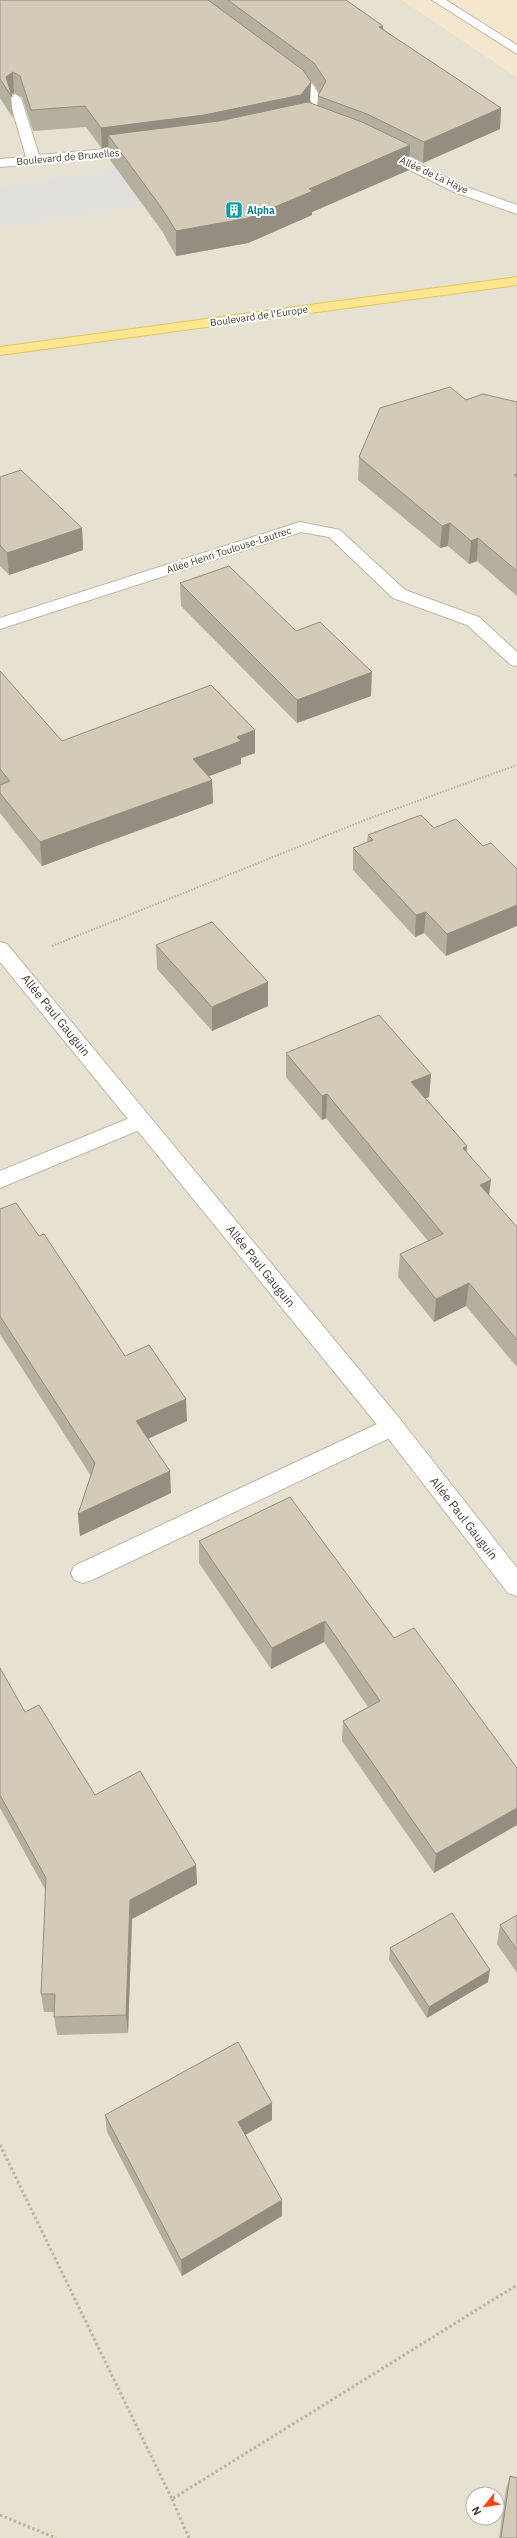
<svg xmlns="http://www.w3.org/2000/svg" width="517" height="2538" font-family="'IBM Plex Sans',sans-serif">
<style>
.residential{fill:#e6e1d1;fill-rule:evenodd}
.commercial{fill:#f5e7cd}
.parking{fill:#e2e0dc}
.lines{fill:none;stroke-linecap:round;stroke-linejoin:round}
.lane-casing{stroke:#bdb7a6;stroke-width:2}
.street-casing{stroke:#bdb7a6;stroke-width:2}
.primary-casing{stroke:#e4c65f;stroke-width:2}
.path-far1{stroke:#bfb497;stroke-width:2;stroke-dasharray:1.5 1.5;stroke-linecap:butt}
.path{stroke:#bfb497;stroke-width:3;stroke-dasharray:2.5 2.5;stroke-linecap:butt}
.lane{fill:#fff;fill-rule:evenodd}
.street{fill:#fff;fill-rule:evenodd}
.primary{fill:#ffe78f;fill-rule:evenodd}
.wall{fill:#b5af9e;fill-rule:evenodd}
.shaded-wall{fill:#948e81}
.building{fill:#d3cbb8;stroke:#948e81}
.labels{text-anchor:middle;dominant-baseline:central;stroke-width:4;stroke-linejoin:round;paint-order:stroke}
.far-street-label{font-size:10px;fill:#433e33;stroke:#fff}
.far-culture-label{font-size:10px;font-weight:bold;fill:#0d838f;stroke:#fff;text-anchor:start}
.street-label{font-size:12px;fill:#433e33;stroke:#fff}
</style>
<rect width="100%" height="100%" fill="#f2eee3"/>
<path class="residential" d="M0,0H402L517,77V2538H0ZM473,2494H497V2518H473Z"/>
<path class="commercial" d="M402,0H517V77Z"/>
<path class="parking" d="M156,162L182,198L4,228L0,221V187Z"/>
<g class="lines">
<defs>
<path id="lane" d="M432,0H446L517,45V54Z
M142,1113L149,1116L152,1121L149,1126L0,1188V1171Z
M392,1417L400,1419L404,1426L400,1433L92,1580L83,1583L74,1580L71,1573L74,1566Z"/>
<path id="street" d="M288,69L313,85L324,103L312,123L296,127L290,123L302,117L312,103L304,90L284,76L282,73Z
M15,94L21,98L39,155L138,146L145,150L138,154L0,167V159L26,157L9,98Z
M383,147L464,186L517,205V214L454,192L378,154L376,151Z
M300,522L340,530L405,590L479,617L517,652V666L511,665L467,625L393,598L329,537L301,532L0,629V618Z
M0,942L7,944L400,1419L517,1568V1596L508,1593L384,1433L0,962Z"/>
<path id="primary" d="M517,277V285L0,355V347Z"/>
</defs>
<use href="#lane" class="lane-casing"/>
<use href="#street" class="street-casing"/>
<use href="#primary" class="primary-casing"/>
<path class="path-far1" d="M52,946L365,820L517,765"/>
<path class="path" d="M0,2145L172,2499L517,2285
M172,2499L189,2538
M0,2515L56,2538"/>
<use href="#lane" class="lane"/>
<use href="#street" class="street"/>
<use href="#primary" class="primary"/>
</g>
<path class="wall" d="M0,0H346L391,35L501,108L500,129L423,163L409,156V170L312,212V215L248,243L176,256L162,231L110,160L109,148L102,149L86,127L33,131L22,97L14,93L11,95L13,118L0,98ZM310,81L314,84L319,93L318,96L317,106L310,103Z
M466,400L517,402V596L477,561L469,564L448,546L440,548L358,480L359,457Z
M0,477L82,528L83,550L9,575L0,566Z
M180,583L296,631L371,696L297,723L181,606Z
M0,671L62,741L255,753L241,758V764L209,776L212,780L213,803L42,866L0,813Z
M434,828L483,846L446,956L424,933L415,937L353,870V848L367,842L368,835Z
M156,945L268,1006L212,1031L157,969Z
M286,1053L431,1074L429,1097L426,1098L467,1146L466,1152L489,1195L517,1227V1367L466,1306L434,1322L398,1277L400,1254L428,1241L326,1118L322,1120L286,1077Z
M0,1209L39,1236L125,1356L187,1421L148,1439L171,1493L80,1536L78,1514L91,1476L0,1334Z
M199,1541L394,1638L517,1768L434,1873L342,1741L343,1721L368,1707L324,1642L271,1669L199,1563Z
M0,1668L25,1712L95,1795L196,1865L197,1884L132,1919L128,2033L57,2035L54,2017V2012H44L41,1994L46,1891L0,1808Z
M517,1915V1973L497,1944L500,1925Z
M390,1948L488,1982L427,2018L389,1960Z
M105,2115L272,2120L245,2135L282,2200V2216L182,2276L107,2132Z
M510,2476L517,2538H499L506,2489Z"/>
<path class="shaded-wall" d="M383,26V46L379,27Z
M13,72L14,93L10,95L6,77Z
M311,82L310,103L117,147L108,135L109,148L102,149L101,128Z
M501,108L500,129L423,163L424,142Z
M410,145L409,170L312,212V215L248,243L176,256V231L309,189Z
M450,523L448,546L440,548L442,526Z
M82,528L83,550L9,575L7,553Z
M478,538L477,561L469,564L471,541Z
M372,672L371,696L297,723V700Z
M255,730V753L241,758V764L194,782L193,759L237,737Z
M212,780L213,803L42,866L40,842Z
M517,905V926L446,956L447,934Z
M426,912L424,933L415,937L416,915Z
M268,982V1006L212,1031V1007Z
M431,1074L429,1097L410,1105L411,1082Z
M327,1094L326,1118L322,1120V1096Z
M467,1146L465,1169L463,1148Z
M491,1180L488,1203L480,1185Z
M469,1283L466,1306L434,1322L436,1299Z
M186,1399L187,1421L138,1443L136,1421Z
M170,1471L171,1493L80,1536L78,1514Z
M325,1621L324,1642L271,1669L272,1648Z
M517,1808V1825L434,1873L436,1854Z
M196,1865L197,1884L132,1919L128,2033L126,2015L130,1900Z
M490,1970L488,1982L427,2018L429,2007Z
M272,2103V2120L238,2139V2122Z
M282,2200V2216L182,2276L181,2260Z"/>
<path class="building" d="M0,0H208L303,70L311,82L301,95L204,115L101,128L85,106L31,110L20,76L13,72L6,77L12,97L0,79Z
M228,0H346L383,26L379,27L391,35L501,108L424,142L367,114L318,96L326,81L314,63Z
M308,102L362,122L410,145L309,189L313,191L248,218L176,231L161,207L108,135L219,121Z
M450,387L466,400L483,394L517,402V474L514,475L517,477V571L478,538L471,541L450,523L442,526L359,457L380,408Z
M21,470L82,528L7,553L0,545V477Z
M229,566L296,631L320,622L372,672L297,700L180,583Z
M0,671L62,741L211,685L255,730L237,737L241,741L193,759L212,780L40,842L0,793V785L10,781L0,769Z
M421,815L434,828L456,819L483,846L491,843L517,869V905L447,934L426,912L416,915L353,848L373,840L368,835Z
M212,922L268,982L212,1007L156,945Z
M379,1015L431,1074L411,1082L467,1146L463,1148L491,1180L480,1185L517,1227V1340L469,1283L436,1299L400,1254L443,1234L327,1094L322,1096L286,1053Z
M16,1203L39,1236L44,1234L125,1356L149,1345L186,1399L136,1421L170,1471L78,1514L95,1463L0,1316V1209Z
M290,1497L394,1638L414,1628L517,1768V1808L436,1854L343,1721L380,1701L325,1621L272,1648L199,1541Z
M0,1668L25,1712L39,1705L95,1795L140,1771L196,1865L130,1900L126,2015L54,2017L55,1994H41L46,1878L0,1795Z
M452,1913L490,1970L429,2007L390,1948Z
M517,1915V1950L500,1925Z
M238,2042L272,2103L238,2122L282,2200L181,2260L105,2115Z
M510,2476L517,2478V2538H501Z"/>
<defs>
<symbol id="building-square" viewBox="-11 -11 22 22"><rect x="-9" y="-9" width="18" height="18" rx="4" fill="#0f9aa8" stroke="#fff"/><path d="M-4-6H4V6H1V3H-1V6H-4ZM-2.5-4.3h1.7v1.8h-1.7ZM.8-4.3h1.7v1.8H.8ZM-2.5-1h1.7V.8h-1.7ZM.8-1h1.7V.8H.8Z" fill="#fff"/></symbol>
</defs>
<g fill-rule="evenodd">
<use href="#building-square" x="224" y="200" width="20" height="20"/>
</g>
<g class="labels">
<g class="far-street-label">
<text transform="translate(68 157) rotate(-5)">Boulevard de Bruxelles</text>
<text transform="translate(434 175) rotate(25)">Allée de La Haye</text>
<text transform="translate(259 316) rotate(-8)">Boulevard de l'Europe</text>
<text transform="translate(229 550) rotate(-18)">Allée Henri Toulouse-Lautrec</text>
</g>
<g class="far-culture-label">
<text x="247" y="210">Alpha</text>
</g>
<g class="street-label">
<text transform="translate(56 1015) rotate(51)">Allée Paul Gauguin</text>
<text transform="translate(261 1266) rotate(51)">Allée Paul Gauguin</text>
<text transform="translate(464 1518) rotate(52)">Allée Paul Gauguin</text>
</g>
</g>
<g transform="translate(485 2506) rotate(240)"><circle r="19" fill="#ffffff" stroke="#b4b2ad"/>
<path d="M0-3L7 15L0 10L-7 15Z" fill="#fb4510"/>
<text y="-6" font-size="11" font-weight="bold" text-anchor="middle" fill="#433e33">N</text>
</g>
</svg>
